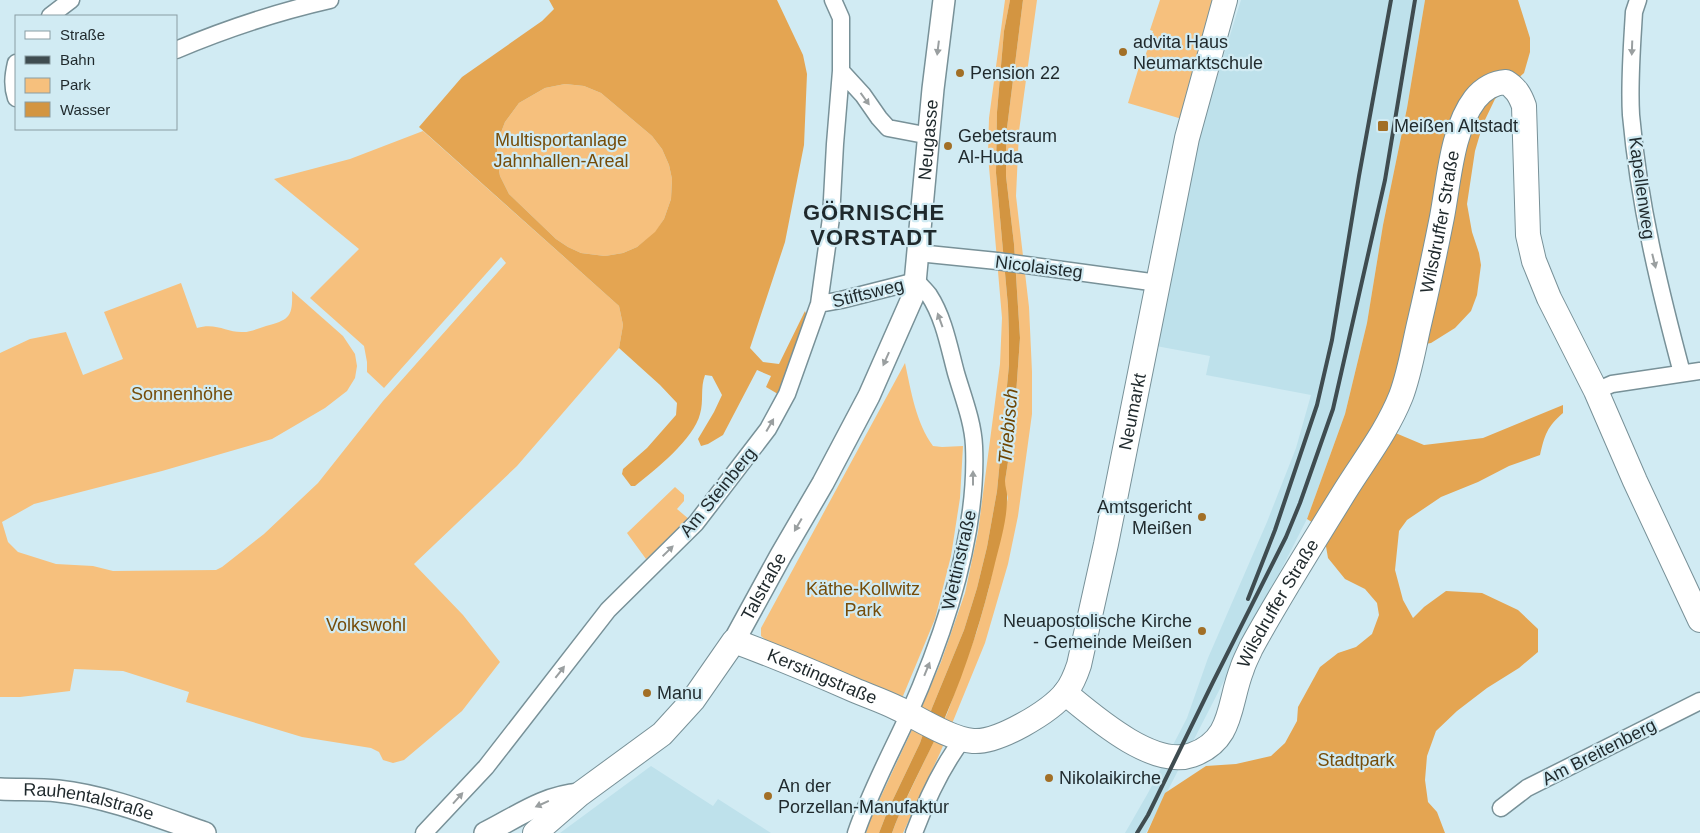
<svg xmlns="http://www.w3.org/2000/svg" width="1700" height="833" font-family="Arial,sans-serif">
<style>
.built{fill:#bee1eb}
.green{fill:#f6c07d}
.forest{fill:#e4a552;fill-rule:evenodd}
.water{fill:#d39541}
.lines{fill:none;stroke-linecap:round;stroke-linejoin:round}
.minor-casing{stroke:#789198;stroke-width:19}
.tertiary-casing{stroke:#789198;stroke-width:24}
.secondary-casing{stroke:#789198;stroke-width:26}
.minor{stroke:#fff;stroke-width:16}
.tertiary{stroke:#fff;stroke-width:21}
.secondary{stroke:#fff;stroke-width:24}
.rail{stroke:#3f4c50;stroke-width:4}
.oneway{fill:#9a9fa0}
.poi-dot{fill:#a26f26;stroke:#d1ebf3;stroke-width:2}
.labels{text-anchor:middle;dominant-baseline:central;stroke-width:4.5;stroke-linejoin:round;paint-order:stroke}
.poi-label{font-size:18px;fill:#1f292c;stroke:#d1ebf3;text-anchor:start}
.park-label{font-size:18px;fill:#754c09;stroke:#d1ebf3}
.street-label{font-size:18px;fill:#1f292c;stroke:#d1ebf3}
.water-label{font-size:19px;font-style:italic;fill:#6d4400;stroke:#d1ebf3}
.district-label{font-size:22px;font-weight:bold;letter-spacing:1px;fill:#1f292c;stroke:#d1ebf3}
</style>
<rect width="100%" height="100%" fill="#d1ebf3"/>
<path class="built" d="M1241,0H1425L1407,108L1383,225L1367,323L1345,414L1307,519L1147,831L1146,833H1125L1148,793L1187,718L1208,658L1267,522L1296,448L1311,395L1206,375L1210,356L1156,346L1198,138Z
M651,766L713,806L718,799L771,833H560Z"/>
<path class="green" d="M1005,0H1010L1004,31L997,112L996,173L1008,306L1009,336V365L997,491L987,547L977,588L964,630L932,708L920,743L888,810L879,833H866L870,820L910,734L941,662L965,593L978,532L1000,364L1002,318L988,155L989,118Z
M1023,0H1037L1019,131L1016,196L1029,307L1032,372V414L1018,516L1008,564L985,643L940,753L903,833H892L900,812L947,714L977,631L989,588L1008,497L1005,489V481L1014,423L1020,338L1014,244L1006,176V152L1007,128Z
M1160,0H1215L1182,119L1128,103L1142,57H1145L1153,31L1150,30Z
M565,84L584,86L601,93L652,136L662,149L669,165L672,179L671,199L664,219L655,233L637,247L623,253L605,256L581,253L568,247L556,239L509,194L500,176L497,159V143L505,122L519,103L545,88Z
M423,131L619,306L623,325L619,348L517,466L414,564L463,615L500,662L462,711L404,760L393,763L383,760L379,752L371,748L302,737L186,702L189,692L123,671L74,669L70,691L20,697H0V353L30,339L66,332L83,375L123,359L104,312L181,283L197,328C216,322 228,333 243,332C251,332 259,328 266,326C290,320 293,316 292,291L343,336L355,354L357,366L355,378L347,391L325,408L272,439L162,471L34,504L2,522L8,542L18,552L56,564L93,566L113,571L216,570L222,567L264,534L318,483L383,401L506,263L501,257L384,388L367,372V362L364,346L310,298L359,249L274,179L350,159Z
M905,363C911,391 916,423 933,446L942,447L963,446L960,498L951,556L935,619L903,696L892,695L767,641L761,636V628Z
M675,487L684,495V501L677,509L690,520L646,559L627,533Z"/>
<path class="forest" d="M549,0H777L803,55L807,74L804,145L785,242L750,348L763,362L779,364L805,311L809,322L783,397L766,387L771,376L757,370L723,435L708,444L701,446L698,439L714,412L722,395L712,376L705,375C700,388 704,401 700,414C694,439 655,470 635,486H631L622,474L623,469L647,448L676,415L677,403L660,385L619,348L623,325L619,306L419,127L462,77L542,21L554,9ZM565,84L584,86L601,93L652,136L662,149L669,165L672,179L671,199L664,219L655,232L637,247L623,253L605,256L581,253L568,247L556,239L509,194L500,176L497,159V143L505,122L519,103L545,88Z
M1425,0H1518L1530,38V52L1524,73L1495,99L1483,124L1475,151L1467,204L1472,232L1479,253L1481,265L1477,295L1471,311L1455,328L1431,343L1414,346L1386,429L1424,445L1483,438L1563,405V413C1547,427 1545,434 1540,455L1509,466L1478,482L1441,497L1407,520L1399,531L1395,570L1403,600L1413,618L1424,607L1446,591L1482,593L1518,610L1538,629V652L1519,668L1487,688L1457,711L1436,731L1427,756L1425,780L1428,802L1437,812L1445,833H1147L1165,793L1206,766L1236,764L1271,756L1285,743L1297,721L1298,707L1320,667L1338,653L1356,647L1372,634L1379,615L1377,603L1365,589L1345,579L1328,558L1323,529L1307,519L1345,414L1367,323L1383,225L1407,108Z"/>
<path class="water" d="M1010,0H1023L1007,128L1006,152V176L1014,244L1020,338L1014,423L1005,481C1005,488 1008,493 1007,499C1007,520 1000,543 995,563C983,615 967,666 946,715C929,755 907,792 892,833H879L888,810L920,743L932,708L964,630L977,588L987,547L997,491L1009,365V336L1008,306L996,173L997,112L1004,31Z"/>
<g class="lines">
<defs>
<path id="minor" d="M1638,0L1634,12C1632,46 1629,82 1631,115C1639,204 1659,287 1682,373
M50,16L71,0
M176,50C226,29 277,12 330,0
M16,63C13,76 12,86 16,98
M841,71L863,95L879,118L888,128L930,136
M918,253L997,261L1158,283
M819,304L841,300L916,281C920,285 925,290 929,295C944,318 949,347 956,373C963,397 973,422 974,446C978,535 944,635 908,716C890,755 870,792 856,833
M1596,391L1612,384L1700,371
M1501,808L1527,788L1700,701
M424,833L486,767L608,610L696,523L768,429L787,394L819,304L831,218L835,144L841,71V18L833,0
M914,833C926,801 942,766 963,739"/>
<g id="tertiary">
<path id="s1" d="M734,641L781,555L823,483L869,396L914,294L933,89L944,0"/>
<path id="s2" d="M0,789C19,790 39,789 58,791C106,796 159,817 205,833"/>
<path d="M485,833C517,817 543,797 580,794"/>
</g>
<g id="secondary">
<path id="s3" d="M1065,693C1093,716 1153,769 1192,755C1234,740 1228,704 1242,669C1244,662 1248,655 1251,648C1280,595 1313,543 1345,491C1365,459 1387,431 1401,396C1410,372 1414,345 1420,320C1428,286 1435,252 1442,217C1449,180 1452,129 1475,99C1484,88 1493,83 1506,82C1516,88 1520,95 1524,106L1528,235L1534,261L1549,298L1596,391L1635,481L1700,620"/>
<path id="s4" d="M535,833L580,794L662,734L693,700L734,641C775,656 815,673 854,690C868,696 883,701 897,708C918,718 950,739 973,741C998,743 1050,712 1066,692C1072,684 1076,674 1079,665L1106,544L1187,138L1225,0"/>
</g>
</defs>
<use href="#minor" class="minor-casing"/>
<use href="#tertiary" class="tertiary-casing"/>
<use href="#secondary" class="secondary-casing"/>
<use href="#minor" class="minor"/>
<use href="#tertiary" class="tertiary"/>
<use href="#secondary" class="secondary"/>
<path class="rail" d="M1248,599L1275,530L1317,405L1332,340L1359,176L1391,0
M1137,833L1148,815L1213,682L1286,537L1300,503L1333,409L1385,180L1415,0"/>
</g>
<defs><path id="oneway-solid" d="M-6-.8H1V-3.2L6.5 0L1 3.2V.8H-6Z" transform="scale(1.25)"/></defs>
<g class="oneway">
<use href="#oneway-solid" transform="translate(938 48) rotate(97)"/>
<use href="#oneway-solid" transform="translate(1632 48) rotate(92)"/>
<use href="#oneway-solid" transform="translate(865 99) rotate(54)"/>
<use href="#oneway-solid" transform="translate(1654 261) rotate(76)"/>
<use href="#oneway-solid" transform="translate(940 320) rotate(-110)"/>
<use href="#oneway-solid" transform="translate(886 359) rotate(114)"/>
<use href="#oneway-solid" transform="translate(770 425) rotate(-60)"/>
<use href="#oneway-solid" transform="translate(973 478) rotate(-90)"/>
<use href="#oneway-solid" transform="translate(798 525) rotate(120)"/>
<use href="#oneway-solid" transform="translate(668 551) rotate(-44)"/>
<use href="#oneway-solid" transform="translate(927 669) rotate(-68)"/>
<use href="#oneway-solid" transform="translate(560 672) rotate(-52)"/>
<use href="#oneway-solid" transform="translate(458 798) rotate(-48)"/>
<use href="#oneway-solid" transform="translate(542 804) rotate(156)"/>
</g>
<g class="poi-dot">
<circle cx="1123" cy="52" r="5"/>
<circle cx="960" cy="73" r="5"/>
<rect x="1377" y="120" width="12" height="12" rx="2.5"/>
<circle cx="948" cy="146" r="5"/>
<circle cx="1202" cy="517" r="5"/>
<circle cx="1202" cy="631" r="5"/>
<circle cx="647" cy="693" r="5"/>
<circle cx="1049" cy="778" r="5"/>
<circle cx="768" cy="796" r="5"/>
</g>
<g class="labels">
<g class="poi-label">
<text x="1133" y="42">advita Haus<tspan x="1133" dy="21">Neumarktschule</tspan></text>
<text x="970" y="73">Pension 22</text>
<text x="1394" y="126">Meißen Altstadt</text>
<text x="958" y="136">Gebetsraum<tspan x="958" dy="21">Al-Huda</tspan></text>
<text x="1192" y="507" text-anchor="end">Amtsgericht<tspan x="1192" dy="21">Meißen</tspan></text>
<text x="1192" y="621" text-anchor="end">Neuapostolische Kirche<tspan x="1192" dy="21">- Gemeinde Meißen</tspan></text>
<text x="657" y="693">Manu</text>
<text x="1059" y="778">Nikolaikirche</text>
<text x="778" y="786">An der<tspan x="778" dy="21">Porzellan-Manufaktur</tspan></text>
</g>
<g class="park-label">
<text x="561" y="140">Multisportanlage<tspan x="561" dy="21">Jahnhallen-Areal</tspan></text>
<text x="182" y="394">Sonnenhöhe</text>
<text x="863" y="589">Käthe-Kollwitz<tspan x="863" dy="21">Park</tspan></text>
<text x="366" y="625">Volkswohl</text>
<text x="1356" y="760">Stadtpark</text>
</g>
<g class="street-label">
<text stroke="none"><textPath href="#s1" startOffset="546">Neugasse</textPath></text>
<text transform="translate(1642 188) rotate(82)">Kapellenweg</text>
<text stroke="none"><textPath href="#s3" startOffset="746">Wilsdruffer Straße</textPath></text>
<text transform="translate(1039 267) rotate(7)">Nicolaisteg</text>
<text transform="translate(868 293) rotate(-14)">Stiftsweg</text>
<text stroke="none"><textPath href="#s4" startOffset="935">Neumarkt</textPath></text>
<text transform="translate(718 492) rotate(-51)">Am Steinberg</text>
<text transform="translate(959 560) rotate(-77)">Wettinstraße</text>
<text stroke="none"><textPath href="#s1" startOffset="62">Talstraße</textPath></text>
<text stroke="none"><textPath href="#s3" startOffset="326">Wilsdruffer Straße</textPath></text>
<text stroke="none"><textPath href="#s4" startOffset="374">Kerstingstraße</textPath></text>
<text transform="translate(1599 752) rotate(-27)">Am Breitenberg</text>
<text stroke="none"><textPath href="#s2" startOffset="90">Rauhentalstraße</textPath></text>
</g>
<g class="water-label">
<text transform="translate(1008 426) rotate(-85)">Triebisch</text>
</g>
<g class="district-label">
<text x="874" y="212">GÖRNISCHE<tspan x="874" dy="25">VORSTADT</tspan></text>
</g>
</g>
<rect x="15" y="15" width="162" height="115" fill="#d1ebf3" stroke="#8a9da3"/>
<rect x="25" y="31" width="25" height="8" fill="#ffffff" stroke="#8a9da3"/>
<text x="60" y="40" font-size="15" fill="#1f292c">Straße</text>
<rect x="25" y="56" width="25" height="8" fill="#3f4c50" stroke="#8a9da3"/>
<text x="60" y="65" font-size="15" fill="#1f292c">Bahn</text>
<rect x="25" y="78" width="25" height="15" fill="#f6c07d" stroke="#8a9da3"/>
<text x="60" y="90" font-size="15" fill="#1f292c">Park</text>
<rect x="25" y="102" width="25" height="15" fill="#d39541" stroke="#8a9da3"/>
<text x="60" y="115" font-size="15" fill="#1f292c">Wasser</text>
</svg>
